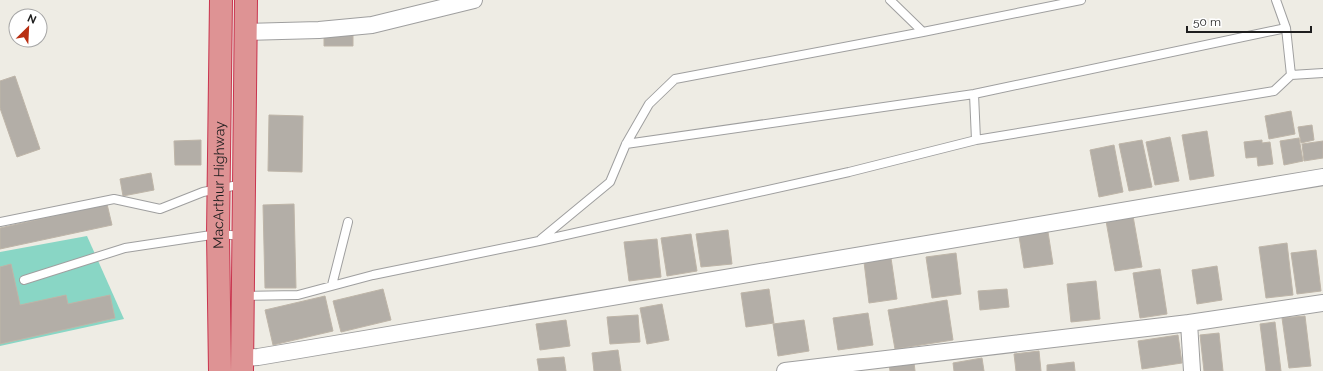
<svg xmlns="http://www.w3.org/2000/svg" width="1323" height="371" font-family="Raleway,sans-serif">
<style>
.pitch{fill:#89d6c5}
.building{fill:#b3aea7;stroke:#beb5a8}
.lines{fill:none;stroke-linecap:round;stroke-linejoin:round}
.lane-casing{stroke:#9f9f9f;stroke-width:10}
.street-casing{stroke:#9f9f9f;stroke-width:18}
.highway-casing{stroke:#c9344e;stroke-width:24}
.lane{stroke:#fff;stroke-width:8}
.street{stroke:#fff;stroke-width:16}
.highway{stroke:#de9394;stroke-width:22}
.labels{text-anchor:middle;dominant-baseline:central;stroke-width:3;stroke-linejoin:round;paint-order:stroke}
.street-label{font-size:14px;fill:#1e1e1e;stroke:#fff}
</style>
<rect width="100%" height="100%" fill="#eeece4"/>
<path class="pitch" d="M87,236L124,319L0,346V252Z"/>
<path class="building" d="M353,30V46H324V31Z
M15,76L40,149L17,157L0,108V81Z
M1291,111L1295,134L1269,139L1265,116Z
M269,115L303,116L302,172L268,171Z
M1312,125L1314,140L1301,143L1298,127Z
M1207,131L1214,176L1190,180L1182,135Z
M1170,137L1179,181L1155,185L1146,142Z
M1299,138L1303,161L1284,165L1280,141Z
M201,140V165H175L174,141Z
M1142,140L1152,187L1129,191L1119,144Z
M1262,140V143L1270,142L1273,164L1258,166L1257,157L1246,158L1244,142Z
M1323,141V158L1304,161L1302,144Z
M1114,145L1123,192L1099,197L1090,150Z
M151,173L154,190L123,196L120,179Z
M107,204L112,225L0,249V228Z
M294,204L296,288H265L263,205Z
M1133,216L1142,267L1115,271L1106,221Z
M728,230L732,264L701,267L696,234Z
M1048,232L1053,264L1024,268L1019,236Z
M691,234L697,271L667,276L661,238Z
M657,239L661,277L629,281L624,242Z
M1287,243L1293,295L1266,298L1259,247Z
M1316,250L1321,291L1297,294L1291,253Z
M956,253L961,294L932,298L926,257Z
M891,258L897,299L869,303L864,262Z
M11,264L20,305L66,295L68,304L110,295L115,318L0,344V267Z
M1217,266L1222,300L1197,304L1192,270Z
M1160,269L1167,314L1140,318L1133,273Z
M1096,281L1100,319L1071,322L1067,284Z
M383,289L391,320L341,332L333,301Z
M769,289L774,323L746,327L741,293Z
M1007,289L1009,307L980,310L978,291Z
M325,296L333,331L273,345L265,310Z
M947,300L953,340L895,349L888,310Z
M662,304L669,340L647,344L640,308Z
M868,313L873,345L838,350L833,318Z
M638,315L640,342L610,344L607,317Z
M1305,316L1311,366L1289,368L1282,318Z
M566,320L570,346L540,350L536,324Z
M804,320L809,351L778,356L773,324Z
M1275,322L1281,371H1266L1260,324Z
M1219,333L1223,371H1204L1200,335Z
M1178,335L1182,363L1142,369L1138,341Z
M618,350L621,371H594L592,353Z
M1039,351L1041,371H1016L1014,354Z
M564,357L566,371H539L537,359Z
M982,358L984,371H954L953,363Z
M914,362L915,371H890L889,364Z
M1074,362L1075,371H1047V365Z"/>
<g class="lines">
<defs>
<path id="lane" d="M890,0L923,32
M1291,75L1323,73
M974,94L976,140
M626,144L974,94L1286,28
M0,222L114,199L160,209L203,192L243,184
M541,239L610,182L626,144L649,104L675,79L923,32L1081,0
M24,280L125,248L218,234L243,236
M332,285L348,222
M243,296L298,295L373,275L539,241L849,172L976,140L1274,91L1291,75L1286,28L1276,0"/>
<path id="street" d="M245,32L319,30L372,25L474,0
M1189,323L1323,303
M242,358L258,357L1323,177
M785,371L1189,323L1192,371"/>
<g id="highway">
<path id="s1" d="M220,371L218,234L221,0"/>
<path d="M242,371L246,0"/>
</g>
</defs>
<use href="#lane" class="lane-casing"/>
<use href="#street" class="street-casing"/>
<use href="#highway" class="highway-casing"/>
<use href="#lane" class="lane"/>
<use href="#street" class="street"/>
<use href="#highway" class="highway"/>
</g>
<g class="labels">
<g class="street-label">
<text stroke="none"><textPath href="#s1" startOffset="186">MacArthur Highway</textPath></text>
</g>
</g>
<g transform="translate(28 28) rotate(24)"><circle r="19" fill="#ffffff" stroke="#a5a5a5"/>
<path d="M0-3L7 15L0 10L-7 15Z" fill="#b92f12"/>
<text y="-6" font-size="11" font-weight="bold" text-anchor="middle" fill="#1e1e1e">N</text>
</g>
<path d="M1187 26v6h124v-6" fill="none" stroke="#1e1e1e" stroke-width="2"/>
<text x="1193" y="26" font-size="12" fill="#1e1e1e" stroke="#ffffff" stroke-width="3" paint-order="stroke">50 m</text>
</svg>
